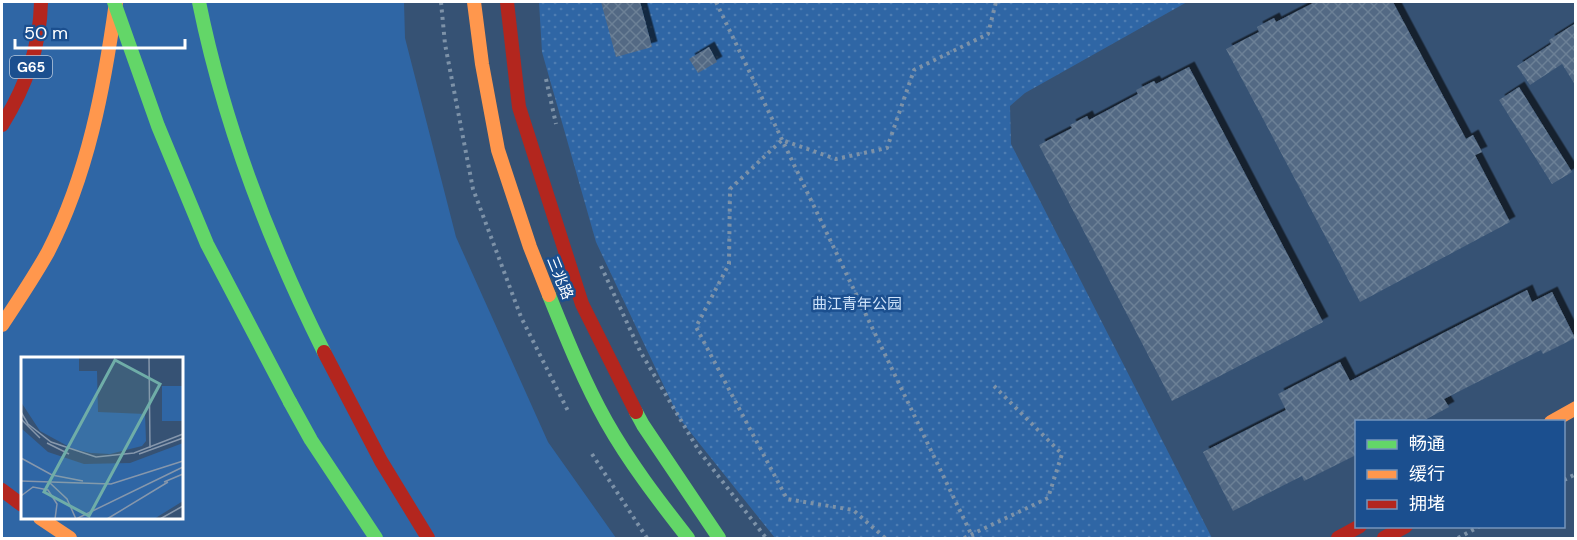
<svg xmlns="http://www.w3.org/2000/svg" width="1577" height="540" font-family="'DM Sans','Noto Sans SC',sans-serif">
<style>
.grass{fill:#2f66a5;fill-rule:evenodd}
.park{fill:url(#park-dots)}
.building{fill:url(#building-cross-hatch);filter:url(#shadow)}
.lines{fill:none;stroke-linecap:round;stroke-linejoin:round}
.path{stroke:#7d92a8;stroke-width:4;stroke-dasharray:3 4.5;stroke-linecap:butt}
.fast{stroke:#63d668;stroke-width:14}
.slow{stroke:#ff974d;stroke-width:14}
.jam{stroke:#b3261e;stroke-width:14}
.fast-bridge{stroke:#63d668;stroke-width:14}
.labels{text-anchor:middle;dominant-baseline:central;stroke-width:5;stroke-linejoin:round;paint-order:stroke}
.shield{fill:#1b4f8f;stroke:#bbcadd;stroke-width:1.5}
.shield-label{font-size:14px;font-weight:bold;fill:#fff}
.street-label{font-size:15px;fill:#fff;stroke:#1b4f8f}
.park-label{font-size:15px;fill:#cfe3fa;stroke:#1b4f8f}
.inset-road{fill:none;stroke:#8697ac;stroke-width:1.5}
.view{fill:#6fada8;fill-opacity:0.15;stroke:#6fada8;stroke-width:3}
.inset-edge{fill:none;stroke:#fff;stroke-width:3}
</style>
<defs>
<pattern id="park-dots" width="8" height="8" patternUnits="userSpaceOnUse" patternTransform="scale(1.5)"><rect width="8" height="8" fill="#2f66a5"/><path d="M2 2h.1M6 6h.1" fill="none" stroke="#4e7db2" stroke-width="1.8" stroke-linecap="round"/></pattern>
<pattern id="building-cross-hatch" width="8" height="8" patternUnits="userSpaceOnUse" patternTransform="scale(1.5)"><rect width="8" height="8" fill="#526984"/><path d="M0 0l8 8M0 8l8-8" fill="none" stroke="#6c8096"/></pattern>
<filter id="shadow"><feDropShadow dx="5.5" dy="-5.5" stdDeviation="0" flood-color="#0009"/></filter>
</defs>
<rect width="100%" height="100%" fill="#365274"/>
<path class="grass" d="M2,2H404L405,38L456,237L548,442L616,538H2ZM22,358H182V518H22Z"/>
<path class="park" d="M539,2H1187L1025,93L1010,106L1011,144L1212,538H775L679,418L596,242L542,52Z"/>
<path class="building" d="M601,2H640L652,47L616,57Z
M1315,2H1393L1466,139L1473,135L1482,152L1475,155L1510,222L1360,302L1226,49L1259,32L1257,27L1274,18L1276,22Z
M1576,23V82L1574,83L1562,64L1530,85L1517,66L1551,44L1549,40Z
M709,47L717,62L698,73L689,59Z
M1189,67L1323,322L1172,401L1039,145L1072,128L1070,125L1087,116L1089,120L1138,94L1136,90L1154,81L1156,84Z
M1519,87L1572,172L1552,184L1499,100Z
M1527,290L1532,302L1552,292L1575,338L1543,354L1541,350L1444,399L1449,407L1421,422H1356V455L1304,481L1302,476L1233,511L1203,452L1286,410L1278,394L1340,362L1350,381Z"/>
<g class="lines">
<path class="path" d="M441,2L445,44L473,189L521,317L568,411
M716,2L973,538
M546,79L556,124
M601,266L640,351L699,451L766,538
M592,454L647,538
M1564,480L1576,474
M885,538L853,510L787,499L696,327L729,264L730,189L782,140L836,159L887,148L914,70L988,34L996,2
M964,538L1048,498L1062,454L994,386
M1458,538L1480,526"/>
<path class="fast" d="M199,2C224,125 268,240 324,352
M549,295C566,337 584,382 606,421C629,462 659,501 688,538
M290,402L311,440L376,538
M636,412L643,425L719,538"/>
<path class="slow" d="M474,2L482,64L498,150L530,247L549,295
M2,325C18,301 34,277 48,252C88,174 104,88 116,2
M1551,422L1576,408
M40,518L70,538"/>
<path class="jam" d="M507,2L519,107L582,304L636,412
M2,125C26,86 40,48 41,2
M324,352L381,461L428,538
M2,490L22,505
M1338,538L1360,526
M1384,538L1406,526"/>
<path class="fast-bridge" d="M114,2L158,126L207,244L290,402"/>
</g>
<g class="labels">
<rect class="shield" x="10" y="56" width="42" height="22" rx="4.5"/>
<g class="shield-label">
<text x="31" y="67">G65</text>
</g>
<g class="street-label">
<text transform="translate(560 278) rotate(68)">三兆路</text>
</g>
<g class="park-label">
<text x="857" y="304">曲江青年公园</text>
</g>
</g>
<g transform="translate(21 357)">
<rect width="162" height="162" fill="#365274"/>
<path d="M141,29H162V64H141ZM0,71L27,95L63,107L109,106L162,86V144L133,162H0Z" fill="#2f66a5"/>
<path d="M0,0H58V14H76L77,55L124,57L125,84L121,89L89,97L70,96L52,92L19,74L0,45Z" fill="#2f66a5"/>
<path class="inset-road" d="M128,0L129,91M0,55L7,67L30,85L75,100L113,96L162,77M0,62L19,81M26,86L48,97M118,97L162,81M0,101L31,118L62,124M0,124L90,127L162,104M143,125L162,117M29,126L46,142L55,162M0,139L12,130L27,133L36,147L34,162M55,162L162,110M86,162L147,125M139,162L162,149"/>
<path class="view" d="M94,3L139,27L68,159L23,135Z"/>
<rect width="162" height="162" class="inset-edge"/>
</g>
<rect width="1577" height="540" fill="none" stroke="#ffffff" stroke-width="6"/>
<rect x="1355" y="420" width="210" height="108" fill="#1b4f8f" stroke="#7695bc" stroke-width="1.5"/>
<rect x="1367" y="440" width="30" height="9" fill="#63d668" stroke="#7695bc" stroke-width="1.5"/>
<text x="1409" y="450" font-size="18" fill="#ffffff">畅通</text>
<rect x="1367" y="470" width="30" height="9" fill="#ff974d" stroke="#7695bc" stroke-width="1.5"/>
<text x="1409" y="480" font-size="18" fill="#ffffff">缓行</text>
<rect x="1367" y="500" width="30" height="9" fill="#b3261e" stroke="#7695bc" stroke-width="1.5"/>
<text x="1409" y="510" font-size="18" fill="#ffffff">拥堵</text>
<path d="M15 39v9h170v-9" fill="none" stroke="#ffffff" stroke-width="3"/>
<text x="24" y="39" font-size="18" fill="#ffffff" stroke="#1b4f8f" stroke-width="4.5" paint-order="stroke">50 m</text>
</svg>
